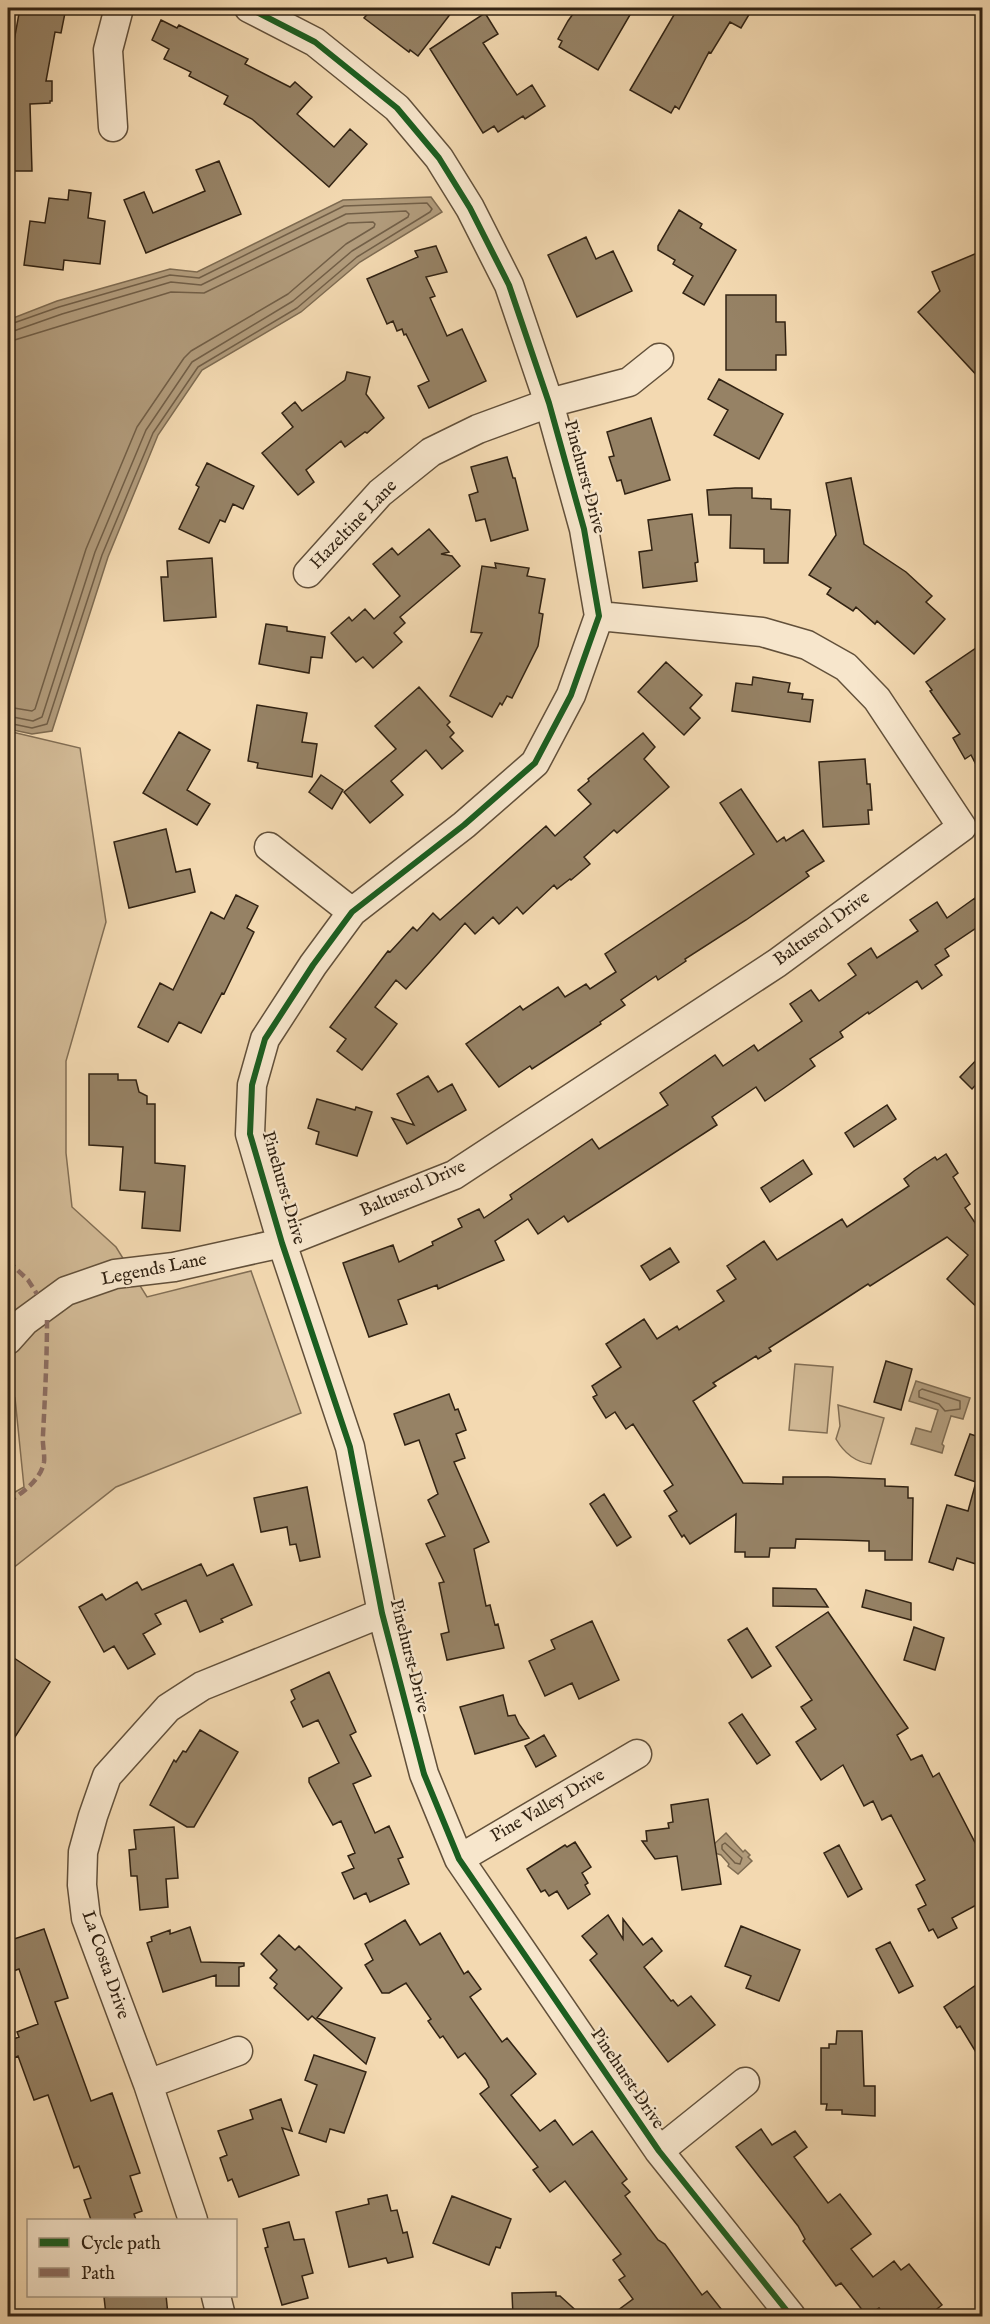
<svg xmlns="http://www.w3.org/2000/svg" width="990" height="2324" font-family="'IM FELL English',serif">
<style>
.green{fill:#d2ba96;stroke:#826e54;stroke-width:1.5}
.water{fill:#b19b7b;stroke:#7e6b51;stroke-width:1.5}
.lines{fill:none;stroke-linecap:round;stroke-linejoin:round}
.shore{stroke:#725f47;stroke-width:1.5}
.building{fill:#968265;stroke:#322313;stroke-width:1.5}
.minor-casing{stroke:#62503a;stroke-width:31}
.minor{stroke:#f7e6cc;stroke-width:28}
.quiet{stroke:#8d6e63;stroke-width:4.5;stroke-dasharray:9 4.5;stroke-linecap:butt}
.cycleway-casing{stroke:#f7e6cc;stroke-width:10}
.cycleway{stroke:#1b5e20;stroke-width:6}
.labels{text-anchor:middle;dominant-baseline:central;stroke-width:4.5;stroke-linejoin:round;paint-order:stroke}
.street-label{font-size:18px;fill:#322313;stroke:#f7e6cc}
</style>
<rect width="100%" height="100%" fill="#f3d9b1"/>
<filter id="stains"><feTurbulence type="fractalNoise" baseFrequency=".00333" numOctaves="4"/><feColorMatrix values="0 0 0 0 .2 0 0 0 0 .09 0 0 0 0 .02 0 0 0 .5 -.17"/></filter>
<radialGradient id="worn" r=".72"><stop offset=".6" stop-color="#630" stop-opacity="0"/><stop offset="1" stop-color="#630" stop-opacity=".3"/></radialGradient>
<path class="green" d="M8,731L80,748L106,922L66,1061V1153L72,1207L116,1247L147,1297L251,1271L301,1413L116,1487L8,1572V1496L24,1487L15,1398L8,1386Z
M795,1364L833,1367L827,1433L789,1430Z
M838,1405L884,1418L871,1464C855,1462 844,1453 836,1439L840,1426Z"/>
<path class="water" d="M431,197L442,212L360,262L301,312L202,370L158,435L108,557L52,731L32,734L8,729V320L57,301L170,269L197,272L343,200Z
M916,1381L970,1398L963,1419L951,1416L942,1444L944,1446L942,1453L911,1444L916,1428L931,1432L938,1410L909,1401Z
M726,1833L743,1852L745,1850L750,1855L748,1857L752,1861L738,1874L728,1866L729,1864L721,1855L712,1852V1846Z"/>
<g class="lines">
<path class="shore" d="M8,325L59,307L170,275L199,278L344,206L427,203L432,209L430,212L357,257L297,308L198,367L153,433L102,555L47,724L32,728L8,723
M8,333L62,314L171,282L201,285L346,214L406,211L409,214L408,217L352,251L293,301L192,362L146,430L95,552L42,717L33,721L8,716
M8,342L171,292L204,293L348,223L373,222L375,224L374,227L346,244L288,294L191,351L184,358L137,427L86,549L35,709L32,711L8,707
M922,1389L960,1401V1409L945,1411L939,1404L919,1397V1391Z
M725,1843L742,1858L740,1864L735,1863L722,1849V1845Z"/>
</g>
<path class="building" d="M20,8H66L61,33L55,32L46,81H52V101H50V103L30,104L32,171H8V74Z
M373,8H455L418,56L410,50L409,52L364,18Z
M584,8H634L598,70L559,47L562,41L558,39L568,21L575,11L580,14Z
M678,8H753L741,28L730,22L711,53L709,52L679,109L675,106L671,113L630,90Z
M485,13L498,34L483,43L505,77L517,95L532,85L545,106L525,119L523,116L498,132L494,126L483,133L430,49Z
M161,20L177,28L179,25L248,59L245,64L290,87L295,82L312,97L297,114L334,147L350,129L367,144L329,187L252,119L224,104L228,96L189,76L191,72L164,59L169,49L152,40Z
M219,161L241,214L146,253L124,200L144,192L153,213L205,191L196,170Z
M69,190L91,193L88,218L105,221L100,264L64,260L63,270L24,265L30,221L45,223L49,198L68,200Z
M679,210L702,224L700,228L736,250L704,305L683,293L693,276L673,264L675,260L658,250V246Z
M586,237L596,259L613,251L632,291L577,317L548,255Z
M436,246L447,272L426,277L435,296L430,298L447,336L462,329L486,381L429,408L418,386L429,381L406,334L404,335L402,329L397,331L393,321L387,324L367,279L418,257L415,251Z
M982,251V381L918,312L940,291L932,272Z
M726,295H776V322H785L786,355H776V370H726Z
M347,372L370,377L366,394L384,418L367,433L365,432L345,447L341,441L306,470L314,482L298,495L262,453L293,427L282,413L295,402L302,411L345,380Z
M719,379L783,414L759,459L714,435L728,410L708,399Z
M651,418L670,480L625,494L621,480L617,481L609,457L614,456L607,432Z
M507,457L513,478H515L528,530L491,541L485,519L476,521L469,495L478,492L471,467Z
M207,463L254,486L243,509L233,504L225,522L220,520L209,543L179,529L199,487L196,485Z
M851,478L864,544L906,572L932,596L926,602L945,619L914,654L877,621L875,624L856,607L853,611L827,594L831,588L809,575L836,535L826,483Z
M735,488H752V498L771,499V509L790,510L788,563H764V549L730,548L731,515H709L707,490Z
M692,514L698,562L695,563L697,581L643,588L639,552L652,550L648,520Z
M429,529L449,552L441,554L452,556L460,566L400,617L405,623L394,633L402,642L373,668L363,657L356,662L331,633L349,617L352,621L365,609L374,619L400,596L373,564L392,548L398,555Z
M212,558L216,617L164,621L161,577H168L167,561Z
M495,563L529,568L527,576L545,579L539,613L543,614L538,646L512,698L507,696L502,705L500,703L492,717L450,696L482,633L471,632L482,566L496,568Z
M266,624L287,627V631L325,637L322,658L311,657L309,673L259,664Z
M982,644V776L971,755L965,759L953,738L960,734L930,691L932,690L926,682Z
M666,662L702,695L690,708L700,718L684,735L638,692Z
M753,677L790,683L788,692L803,694L802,699L813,700L810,722L732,711L736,683L752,685Z
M419,687L450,722L447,725L454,733L450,737L463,751L442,769L426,750L391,781L403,795L370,823L344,792L396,749L375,726Z
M257,705L307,713L302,742L317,744L312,777L257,768L258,763L248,761Z
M179,732L210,750L187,790L210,804L197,825L143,793Z
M643,733L655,747L644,759L669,787L617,833L614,830L584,857L590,864L571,880L570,879L557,889L554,885L523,914L517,907L499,924L493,917L475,934L465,923L406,989L396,980L375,1007L397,1024L362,1070L337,1051L346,1039L330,1027L388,951L390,952L413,927L417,931L433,913L440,920L546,826L555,836L591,804L578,790L589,781L588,779Z
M865,759L867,784H870L872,810H868L869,824L823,827L819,762Z
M321,775L343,790L332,809L309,792Z
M741,789L777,842L784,837L786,841L803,830L824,861L806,872L809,876L746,920L685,959L686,961L658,980L656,976L621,1000L625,1005L600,1022L601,1024L532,1069L530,1066L499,1087L466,1044L520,1006L523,1010L558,987L565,997L586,984L590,989L616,972L605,954L754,854L720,803Z
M166,829L176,872L190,869L195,892L129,908L114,842Z
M236,895L258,906L247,928L254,932L224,994L222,993L201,1033L179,1022L168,1042L138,1027L160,983L173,990L211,912L224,919Z
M975,898L982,908V924L945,949L949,956L935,965L942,975L922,989L917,981L869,1014L868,1012L840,1032L843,1037L810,1059L815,1066L784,1088L765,1101L756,1087L712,1117L717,1125L568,1222L564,1216L538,1234L528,1219L495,1241L504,1260L438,1289L437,1285L398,1300L407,1324L369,1337L343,1263L393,1245L399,1262L433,1245L432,1242L462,1227L458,1219L479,1209L484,1218L512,1199L510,1195L592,1139L599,1149L668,1105L660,1093L715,1055L723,1066L754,1045L758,1051L802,1021L790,1004L811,990L819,1001L856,975L848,964L871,948L877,958L918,931L910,920L937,902L947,918Z
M982,1054V1078L972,1089L960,1077Z
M89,1074H118V1080H136L139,1092L147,1096V1104H155V1163L185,1166L180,1231L142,1228L145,1192L120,1190L123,1147L89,1145Z
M428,1076L438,1092L452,1084L466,1110L407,1144L392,1118L414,1125L397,1094Z
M317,1099L355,1110L356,1107L372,1112L357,1156L316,1144L319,1132L308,1128Z
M887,1105L896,1119L854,1147L845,1133Z
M946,1154L958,1173L953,1177L970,1204L965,1208L982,1233V1312L947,1279L968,1255L947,1237L870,1286L868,1284L822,1314L769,1348L771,1351L758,1359L756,1356L713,1383L716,1386L693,1401L743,1483L783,1484V1477H828L885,1479V1486L908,1487V1498H913L912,1560H885V1551H869V1541L840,1540L796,1539L795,1548H770L769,1557H745V1552H735L736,1514L690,1544L684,1535L682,1537L669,1516L677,1511L664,1491L673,1485L633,1424L626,1429L615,1412L606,1418L593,1397L597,1395L592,1386L621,1367L606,1344L644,1319L657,1339L677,1326L679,1330L724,1301L717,1291L736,1279L727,1266L764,1241L777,1260L842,1219L847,1227L909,1186L904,1179L914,1171L935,1157L937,1160Z
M803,1160L812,1174L770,1202L761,1188Z
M670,1248L679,1262L650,1280L641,1266Z
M886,1361L912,1369L901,1410L874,1402Z
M449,1394L455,1410L458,1409L466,1430L456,1434L465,1458L454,1462L489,1542L474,1549L486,1606L490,1605L495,1625L498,1624L504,1648L447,1660L441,1634L449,1632L439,1583L444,1582L426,1544L445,1536L428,1500L438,1494L419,1440L405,1445L394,1414Z
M970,1434L982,1438V1566L957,1558L953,1570L929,1562L947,1505L968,1511L976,1482L955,1475Z
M307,1487L320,1557L300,1561L296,1544L290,1545L287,1527L261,1532L254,1498Z
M604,1494L631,1537L617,1546L590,1504Z
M201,1564L207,1576L233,1564L252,1605L221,1619L223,1622L200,1632L186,1600L155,1614L161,1624L143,1634L155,1654L128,1669L114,1646L104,1652L79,1607L102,1594L106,1600L137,1582L142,1590Z
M773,1588L816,1589L828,1607L773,1606Z
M866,1590L911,1603V1620L862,1607Z
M828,1612L908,1728L897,1735L911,1760L922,1755L933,1777L939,1773L982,1856V1902L952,1918L957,1928L938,1938L933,1929L929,1931L918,1909L926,1905L916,1885L925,1880L891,1815L882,1820L873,1801L864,1806L843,1765L821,1780L796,1742L816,1729L801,1707L812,1700L776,1647Z
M592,1621L619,1680L579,1699L572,1683L545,1696L529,1661L555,1649L551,1640Z
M914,1627L944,1638L935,1670L904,1660Z
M747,1628L771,1666L752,1678L728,1640Z
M8,1654L50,1682L8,1748Z
M329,1672L356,1732L350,1735L371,1776L353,1784L375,1833L389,1826L403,1857L398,1859L409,1884L370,1902L366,1893L354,1899L342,1873L354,1868L348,1856L355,1853L341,1821L333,1825L309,1782V1778L339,1763L318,1720L303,1727L291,1702L295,1699L291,1690Z
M503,1695L508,1716L515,1715L519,1724L529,1738L475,1754L460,1707Z
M742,1714L770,1755L757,1764L729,1723Z
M200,1730L238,1752L194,1827H187L150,1805L174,1760L176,1762L183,1751L186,1752Z
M544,1735L556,1756L536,1767L525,1746Z
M708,1799L721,1884L682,1890L677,1856L655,1859L642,1841H647L646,1831L669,1828L668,1823L673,1822L671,1805Z
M174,1827L178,1878L166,1879L168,1907L140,1910L137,1876H131L129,1850L136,1849L134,1830Z
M575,1842L591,1867L582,1873L588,1883L585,1885L590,1894L568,1909L557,1891L549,1896L545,1890L541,1892L527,1869L565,1845L567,1847Z
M839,1845L862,1889L848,1897L824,1853Z
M608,1915L623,1939V1919L643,1945L652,1938L662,1951L644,1967L671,2001L673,2000L678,2006L691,1996L715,2025L668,2062L590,1960L597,1954L582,1936Z
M405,1920L420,1945L440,1933L464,1974L468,1971L481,1989L470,1997L502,2042L507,2038L536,2074L511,2095L540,2131L555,2120L573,2145L592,2131L627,2179L622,2183L630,2192L625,2196L658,2240L665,2244L702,2295L707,2291L722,2310L714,2316H610L633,2299L619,2280L625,2276L613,2260L621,2254L565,2181L550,2192L533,2170L538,2167L480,2094L489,2087L486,2080L465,2053L458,2058L443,2036L440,2038L428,2021L431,2019L406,1983L389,1993H382L365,1965L373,1960L365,1944Z
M741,1926L800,1950L779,2001L746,1988L751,1976L725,1966Z
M190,1927L201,1962L244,1963V1966L239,1967V1986H216V1975L163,1992L147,1943L152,1941L151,1937L170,1930V1934Z
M44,1929L68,1998L55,2002L91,2101L112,2093L140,2173L130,2176L142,2211L134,2214L136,2220H91L84,2200L91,2198L79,2166L74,2168L48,2095L34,2100L18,2056L12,2059L8,2047V2041L19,2037L17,2032L38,2024L19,1969L8,1973V1941Z
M279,1935L295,1950L299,1946L342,1988L317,2018L375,2038L366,2064L312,2016L308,2020L274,1988L277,1984L270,1978L277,1970L261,1954Z
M890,1942L913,1986L899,1993L876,1949Z
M982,1981V2062L960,2026L957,2028L944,2007Z
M837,2031H862L864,2086H875V2116L842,2114V2110H826L827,2104H821V2048H829V2044H836Z
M314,2055L366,2072L344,2133L330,2129L326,2142L299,2133L317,2085L305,2080Z
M281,2099L292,2131L282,2128L299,2175L239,2197L232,2179L228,2181L220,2158L227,2155L218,2131L253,2119L250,2110Z
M761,2129L772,2145L795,2131L807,2147L794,2157L828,2203L840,2194L871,2234L851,2249L873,2277L894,2261L901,2270L909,2264L942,2305L928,2316H886L879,2308L867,2316L841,2283L836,2286L803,2241L805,2239L798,2226L736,2147Z
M387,2195L391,2211L397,2210L403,2233L407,2232L413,2257L388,2263L386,2258L349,2267L336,2212L369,2204L368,2199Z
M452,2196L511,2219L500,2248L496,2247L489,2265L433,2243Z
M289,2222L294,2240L304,2239L313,2273L302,2276L308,2298L282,2305L265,2248L268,2247L263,2229Z
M556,2292V2296H560L582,2316H513L512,2293Z
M118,2295H166L168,2315H106L104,2297Z"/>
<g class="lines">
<defs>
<path id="minor" d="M249,8L315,42L397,108L439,158L470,208L509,285L549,403L584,529L599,616L571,695L535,763L464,825L352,912L313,965L265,1039L252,1085L250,1134L282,1243L350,1447L382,1613L424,1774L459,1859L659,2151L791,2316
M113,127L108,50L119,8
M308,573L380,493L431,452L478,429L549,403L629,382L659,358
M269,847L352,912
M8,1340L25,1321L66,1291L115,1274L174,1267L282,1243L454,1175L777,963L962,827L877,699L846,667L807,645L762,632L599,616
M459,1859L637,1754
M148,2084L238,2051
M659,2151L745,2082
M193,2220L148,2084L86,1918L82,1885L83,1852L93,1816L107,1776L168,1708L202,1686L382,1613
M216,2296L221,2316"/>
</defs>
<use href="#minor" class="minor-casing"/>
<use href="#minor" class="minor"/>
<path class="quiet" d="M8,1261L28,1280L37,1294
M8,1502C21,1494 41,1480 44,1462C45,1454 42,1444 43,1435C45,1396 47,1358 47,1320"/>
<defs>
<path id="cycleway" d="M249,8L315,42L397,108L439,158L470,208L509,285L549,403L584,529L599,616L571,695L535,763L464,825L352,912L313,965L265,1039L252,1085L250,1134L282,1243L350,1447L382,1613L424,1774L459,1859L659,2151L791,2316"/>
</defs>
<use href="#cycleway" class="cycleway-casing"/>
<use href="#cycleway" class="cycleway"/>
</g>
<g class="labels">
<g class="street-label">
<text transform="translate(584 477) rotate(75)">Pinehurst Drive</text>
<text transform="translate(354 525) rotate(-46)">Hazeltine Lane</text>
<text transform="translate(822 929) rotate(-36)">Baltusrol Drive</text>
<text transform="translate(283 1188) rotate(74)">Pinehurst Drive</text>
<text transform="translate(413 1189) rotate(-24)">Baltusrol Drive</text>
<text transform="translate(154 1270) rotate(-11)">Legends Lane</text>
<text transform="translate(409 1656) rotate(76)">Pinehurst Drive</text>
<text transform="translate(548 1806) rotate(-30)">Pine Valley Drive</text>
<text transform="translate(105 1965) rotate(71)">La Costa Drive</text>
<text transform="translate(627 2079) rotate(56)">Pinehurst Drive</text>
</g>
</g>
<rect width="990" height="2324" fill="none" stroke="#f3d9b1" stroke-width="30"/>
<rect x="9" y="9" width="972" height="2306" fill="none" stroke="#322313" stroke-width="3"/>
<rect x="15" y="15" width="960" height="2294" fill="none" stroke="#322313" stroke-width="1.5"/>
<rect x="27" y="2219" width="210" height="78" fill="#f7e6cc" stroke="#a89882" stroke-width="1.5"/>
<rect x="39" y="2238" width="30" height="9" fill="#1b5e20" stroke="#a89882" stroke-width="1.5"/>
<text x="81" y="2249" font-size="18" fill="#322313">Cycle path</text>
<rect x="39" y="2268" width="30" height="9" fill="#8d6e63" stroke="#a89882" stroke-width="1.5"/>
<text x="81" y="2279" font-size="18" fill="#322313">Path</text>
<rect width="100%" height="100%" filter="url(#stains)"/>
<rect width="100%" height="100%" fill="url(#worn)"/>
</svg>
